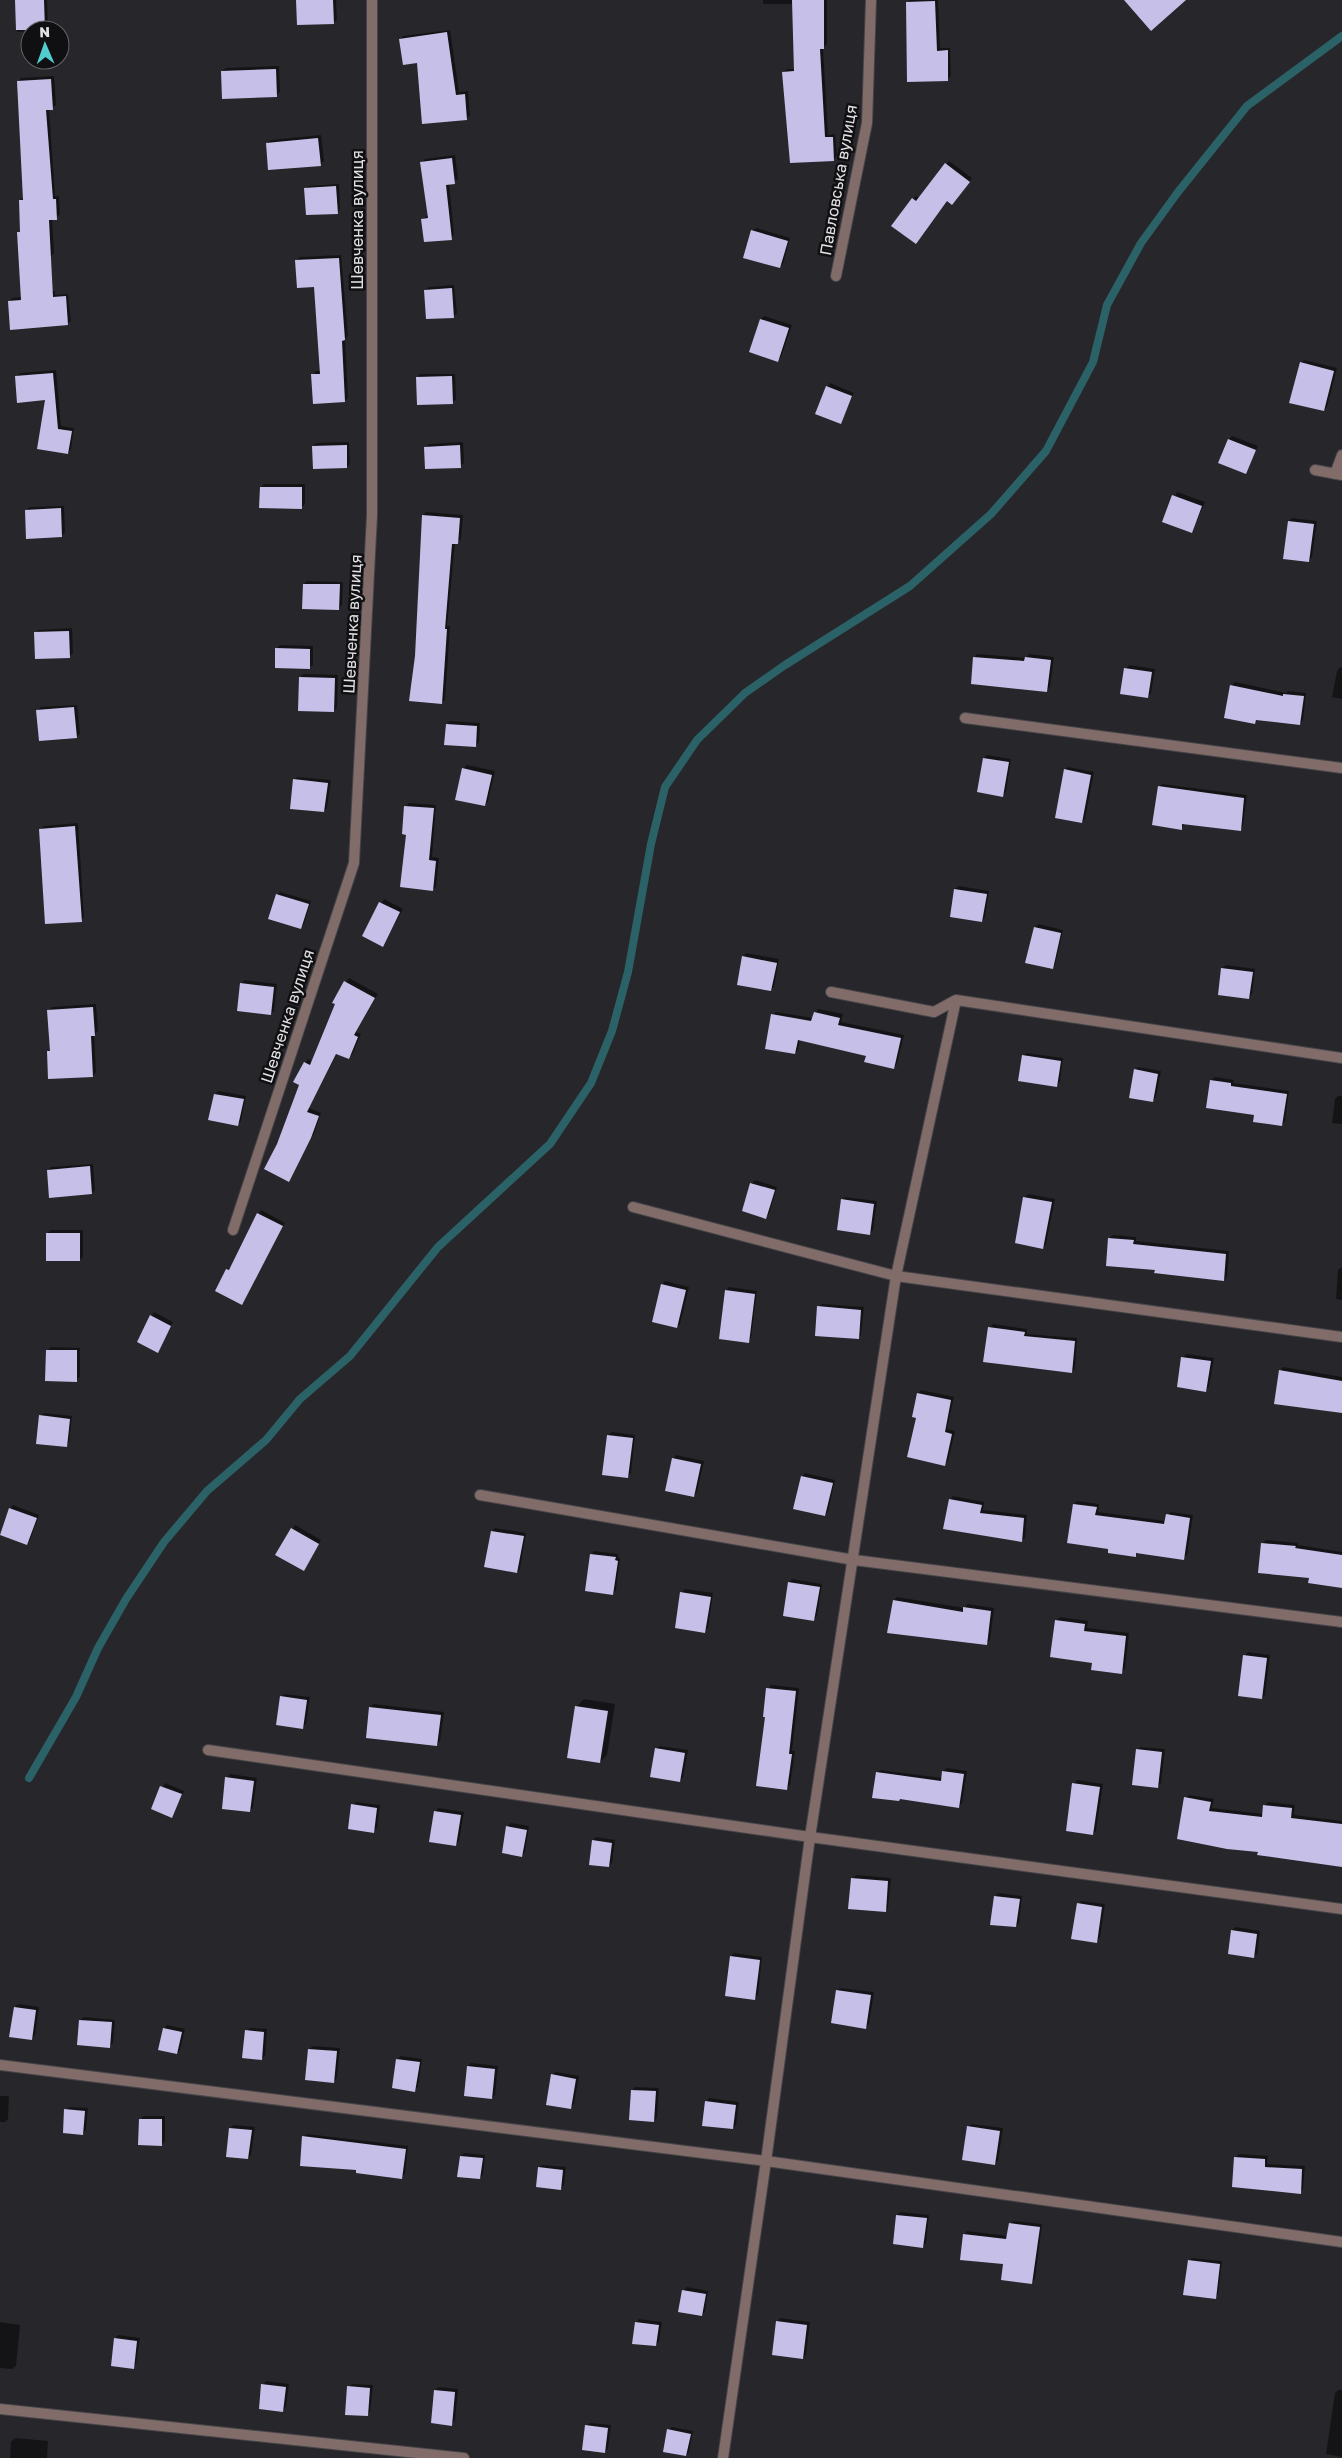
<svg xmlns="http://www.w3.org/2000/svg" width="1342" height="2458" font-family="'Golos Text',sans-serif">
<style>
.shadow{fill:#0007}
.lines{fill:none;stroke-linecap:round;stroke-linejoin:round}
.stream{stroke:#2b6267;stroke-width:8}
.building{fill:#c6c0e9}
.street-casing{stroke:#454549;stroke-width:12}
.street{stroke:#816c6a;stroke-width:10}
.labels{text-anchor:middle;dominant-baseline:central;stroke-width:5;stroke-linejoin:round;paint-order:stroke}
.street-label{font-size:16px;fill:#e2e2e5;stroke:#101012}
</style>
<rect width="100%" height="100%" fill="#27272b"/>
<path class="shadow" d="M16,0H47L48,28L46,30L17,32Z
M298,0H336L337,20L333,23Z
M763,0H827V44L823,48L828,135L835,134L837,156L833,160L783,73L787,69H795L793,4H763Z
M910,0H938L940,48H950L951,76L948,79L907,3Z
M450,30L459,92L468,91L470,116L466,119L400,40L403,36Z
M279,66L280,92L277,95L222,71L226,68Z
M54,76L56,105L49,109L55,196H59L60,215L52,218L54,253L50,257H20V200L24,197L18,82L21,78Z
M321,135L324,161L320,165L267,143L271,140Z
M455,155L458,179L449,183L454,235L451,238L423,219L428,215L422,163L425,159Z
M949,161L972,178L956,200H948L916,243L913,199L916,196L920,198Z
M339,184L340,209L337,212L305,189L309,186Z
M756,228L790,238L783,264L779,267L752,231Z
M341,255L348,336L345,339L348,398L345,401L313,375L316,371H321L315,285L296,261L300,257Z
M454,285L457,313L453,316L426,290L429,287Z
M55,291V295L68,294L71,321L67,324L9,302L12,298L22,297L25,292Z
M764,316L792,325L781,357L778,360L751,351L761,319Z
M1304,360L1337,368L1327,407L1324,410L1301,363Z
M56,370L61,426L74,428L71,449L68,453L38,448L46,399L16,377L20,373Z
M420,374H455L456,399L452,403L417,378Z
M830,383L854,393L840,423L816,413Z
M1232,436L1258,446L1246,472L1229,439Z
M349,442L350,464L347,467L313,446L316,443Z
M463,442L464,463L460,466L426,447L429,444Z
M264,484H305V504L302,507L261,487Z
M1177,492L1205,502L1192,532L1164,521Z
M64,506L65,532L62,536L26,511L29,507Z
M426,512L463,515L461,539L455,542L447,626H450L445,700L441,703L416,656L423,515Z
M1292,518L1317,521L1312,557L1309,561L1289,521Z
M307,581L343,582L342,605L339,608L304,584Z
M72,628L73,653L69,657L35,633L39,630Z
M280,645L313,646V665L309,668L276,649Z
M977,654L1026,658L1029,654L1054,657L1050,687L1047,691L974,658Z
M1129,665L1155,669L1151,693L1148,697L1126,669Z
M1340,667L1342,668V699L1332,697L1337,671Z
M303,674L338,675L337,707L334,711L300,678Z
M1235,682L1286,693L1288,691L1306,693L1303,720L1300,724L1258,719L1254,723L1231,686Z
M77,705L80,734L76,737L37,711L41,707Z
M450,721L480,723L479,742L475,746L447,724Z
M987,755L1011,759L1006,792L1003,795L984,758Z
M467,765L495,771L488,801L485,805L463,769Z
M1068,767L1094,772L1085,819L1082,822L1065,770Z
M297,777L331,780L327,808L324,811L294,780Z
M1162,784L1247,795L1243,826L1240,829L1185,823L1181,828L1159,787Z
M409,803L436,805L432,857L439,858L436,887L432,890L407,834L406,806Z
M78,823L84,917L81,921L41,829L44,826Z
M959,886L989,891L985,917L982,921L955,889Z
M280,892L311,901L304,924L301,928L277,895Z
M384,899L403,909L383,945L364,936Z
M1038,924L1063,930L1055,965L1052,968L1035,928Z
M746,953L779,959L774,987L771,990L743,957Z
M1226,965L1255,969L1252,994L1249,998L1222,968Z
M349,978L378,994L356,1032L361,1034L352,1055L348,1058L337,1054L309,1108L321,1113L314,1134L288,1180L278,1145L300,1084L305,1063L308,1059L312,1062L337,1004L334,1002Z
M244,980L277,984L274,1011L270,1014L241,984Z
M96,1004L98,1031L94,1035L96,1072L93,1076L48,1052L51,1049L49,1011L52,1007Z
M818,1009L843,1014L841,1022L904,1035L897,1064L894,1068L867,1055L800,1039L798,1050L795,1053L772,1015L776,1012L813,1018Z
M1026,1053L1063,1058L1060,1082L1056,1086L1023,1056Z
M1138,1067L1161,1071L1156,1097L1152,1101L1135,1070Z
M1215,1077L1234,1080L1233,1083L1289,1091L1285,1121L1282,1125L1256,1114L1207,1107L1211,1080Z
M218,1091L246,1096L241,1121L237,1125L210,1119L215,1094Z
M1338,1096H1342V1124L1332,1123L1335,1099Z
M93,1164L95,1190L92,1193L48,1170L51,1167Z
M755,1180L777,1187L769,1214L766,1217L743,1210L752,1183Z
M1028,1194L1055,1199L1046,1244L1043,1247L1024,1198Z
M845,1197L877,1201L873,1230L869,1234L842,1200Z
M261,1210L285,1223L241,1303L216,1290L228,1269L232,1267Z
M51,1230H83V1257L80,1260L48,1233Z
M1113,1235L1136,1237V1241L1229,1251L1227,1277L1224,1280L1156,1269L1109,1238Z
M1342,1267V1300L1336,1299L1338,1270Z
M665,1281L689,1287L680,1324L676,1327L662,1285Z
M729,1287L757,1291L751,1338L748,1342L726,1291Z
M822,1304L864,1307L861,1335L858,1338L819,1307Z
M154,1312L173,1322L157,1351L151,1316Z
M993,1324L1027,1329V1334L1077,1338L1075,1369L1071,1372L990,1327Z
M51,1347L80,1348V1377L76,1380L48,1350Z
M1186,1354L1214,1358L1209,1387L1206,1390L1183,1358Z
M1283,1367L1342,1377V1413L1276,1403L1280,1371Z
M921,1390L954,1397L947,1429L955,1431L948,1461L944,1464L917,1417L918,1393Z
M44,1413L72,1416L69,1442L66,1446L40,1416Z
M612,1432L635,1435L631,1473L627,1477L608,1435Z
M676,1455L704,1461L697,1492L694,1496L673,1459Z
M805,1473L835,1480L828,1512L825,1515L802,1477Z
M953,1496L984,1502L983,1510L1027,1515L1025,1538L1021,1541L950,1500Z
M1077,1501L1099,1504L1098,1512L1166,1521L1170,1512L1193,1515L1187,1555L1183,1558L1139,1552L1135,1555L1110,1548L1074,1504Z
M13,1505L39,1515L30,1540L27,1544L10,1509Z
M295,1525L321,1540L304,1569L277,1554Z
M495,1528L526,1533L520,1569L517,1572L486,1566L492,1531Z
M1266,1540L1298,1543V1545L1342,1552V1586L1310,1577L1263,1543Z
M594,1551L618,1554V1557L620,1558L616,1590L613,1594L591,1555Z
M792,1579L822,1584L817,1616L814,1620L789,1582Z
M685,1589L713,1593L708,1628L704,1631L676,1627L682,1592Z
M897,1597L964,1608L968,1604L994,1608L990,1640L986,1644L889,1632L894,1600Z
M1060,1617L1088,1621L1087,1628L1129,1633L1125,1669L1121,1672L1093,1662L1051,1656L1057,1620Z
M1248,1652L1270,1655L1265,1695L1262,1698L1244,1656Z
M771,1685L799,1688L792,1751H795L790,1785L786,1789L768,1689Z
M284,1694L310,1697L306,1724L303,1727L281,1697Z
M584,1699L615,1704L607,1755L600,1762L576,1707Z
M373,1704L444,1712L440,1741L437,1744L370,1708Z
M659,1746L688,1750L683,1777L680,1781L656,1749Z
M1140,1747L1165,1749L1161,1783L1157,1787L1137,1750Z
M947,1768L967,1771L962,1803L959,1807L877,1773L880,1770L942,1778L943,1771Z
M230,1774L257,1778L253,1807L250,1811L227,1778Z
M1077,1780L1103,1784L1096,1831L1093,1834L1073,1784Z
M165,1783L184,1791L172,1817L152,1809Z
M1189,1795L1214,1799L1212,1808L1264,1814V1806L1268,1802L1295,1805L1294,1815L1342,1821V1865L1259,1851L1185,1798Z
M356,1802L380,1805L377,1828L373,1831L353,1805Z
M438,1808L464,1812L459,1841L456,1844L435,1812Z
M511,1823L529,1826L525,1852L522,1856L508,1826Z
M596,1837L615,1840L612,1863L609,1866L593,1840Z
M856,1875L891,1878L888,1908L885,1911L852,1879Z
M998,1893L1022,1896L1019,1923L1016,1926L995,1897Z
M1081,1901L1105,1904L1100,1938L1096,1941L1078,1904Z
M1236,1927L1260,1931L1257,1954L1253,1957L1232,1930Z
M734,1953L762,1957L758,1995L754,1998L731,1956Z
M840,1988L874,1992L869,2024L866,2027L837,1991Z
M18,2004L39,2007L35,2035L31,2039L15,2007Z
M84,2017L115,2020L113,2043L110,2046L80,2020Z
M167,2025L185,2029L180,2050L177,2053L164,2029Z
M250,2028L267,2029L265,2056L261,2059L246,2031Z
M313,2046L340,2048L337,2078L334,2081L309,2049Z
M401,2056L422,2059L418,2087L415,2090L397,2059Z
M471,2063L498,2066L495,2095L492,2098L465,2095L468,2066Z
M556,2072L579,2076L574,2104L571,2107L552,2075Z
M635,2087L659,2088L657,2117L654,2121L632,2090Z
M0,2096H9L8,2119L5,2122H0Z
M709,2098L739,2102L736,2125L733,2128L706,2102Z
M69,2107L88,2108L86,2130L83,2134L66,2110Z
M143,2116H165V2141L161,2145L140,2120Z
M971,2124L1003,2128L998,2160L995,2164L968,2127Z
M234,2125L255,2127L251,2155L248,2158L230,2128Z
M307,2134L408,2146L405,2174L402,2177L358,2169L303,2137Z
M464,2153L485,2155L483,2175L480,2178L461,2156Z
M1239,2154L1268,2156L1267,2164L1305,2166L1303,2189L1300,2192L1236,2157Z
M542,2165L566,2167L564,2185L561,2189L539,2168Z
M900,2212L929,2215L926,2243L923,2247L897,2215Z
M1013,2221L1042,2224L1035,2279L1031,2283L964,2235L967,2231L1008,2236L1010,2224Z
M1192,2258L1222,2261L1218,2294L1215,2298L1189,2261Z
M687,2287L708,2291L705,2312L701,2315L684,2290Z
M780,2318L810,2322L806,2355L803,2358L777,2322Z
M639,2319L662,2322L659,2341L656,2345L636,2323Z
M0,2322L20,2325L16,2366L12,2369L0,2368Z
M118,2335L140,2338L136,2364L133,2367L115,2339Z
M266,2381L289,2384L286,2407L283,2410L263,2385Z
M352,2384L373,2385L370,2412L367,2415L349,2387Z
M439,2387L458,2389L455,2421L451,2424L435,2390Z
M1338,2390H1342V2457L1326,2454L1335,2393Z
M590,2423L611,2425L608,2449L604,2452L586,2426Z
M672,2427L693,2431L689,2452L686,2455L668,2430Z
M15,2438L48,2441L47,2458H10L11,2442Z"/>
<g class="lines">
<path class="stream" d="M29,1778L76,1697L98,1648L126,1599L164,1542L207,1491L266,1440L300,1399L350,1356L438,1247L550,1144L591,1083L612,1031L628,972L651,844L665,787L697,740L745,693L785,665L910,586L991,514L1046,451L1093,362L1107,305L1141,243L1178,192L1247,106L1342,36"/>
</g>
<path class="building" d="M15,0H44L45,30H16Z
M296,0H333L334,24L297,25Z
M792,0H824V49H820L825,137H833L834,161L790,163L782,72L794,71Z
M1124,0H1186L1151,31Z
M935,1L937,51L948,50V81L907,82L906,2Z
M447,32L456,95L465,94L467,120L422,124L417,63L403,65L399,39Z
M276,69L277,97L222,99L221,71Z
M51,79L53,110H46L53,199H56L57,220H49L53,297L66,296L68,325L10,330L8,301L21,300L17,232H20L19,200H23L17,81Z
M318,138L321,166L268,170L266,143Z
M452,158L455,184L446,185L452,240L424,242L421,219L428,218L420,162Z
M945,163L970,182L952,205L947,201L916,244L891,226L912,198L916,201Z
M336,186L338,214L306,215L304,188Z
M751,230L788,241L780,268L743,258Z
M339,258L345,340L342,341L345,402L313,404L311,374H320L314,287L297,288L295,260Z
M452,288L454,318L426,319L424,290Z
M760,319L789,328L778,362L749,352Z
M1300,362L1334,371L1324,411L1289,403Z
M53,373L58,429L72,431L68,454L37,449L45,400L17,403L15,376Z
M452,376L453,404L417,405L416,377Z
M826,386L852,396L841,424L815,414Z
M1228,439L1256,450L1246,474L1218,463Z
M347,445V468L313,469L312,446Z
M460,445L461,468L425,469L424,447Z
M260,487H302V509L259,508Z
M1172,495L1202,506L1192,533L1162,522Z
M61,508L62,537L26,539L25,510Z
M422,515L460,518L458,544H452L445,629H447L442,704L409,701L415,656Z
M1288,521L1314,524L1309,562L1283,559Z
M303,584H340L339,610L302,609Z
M69,631L70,658L35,659L34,632Z
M275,648L310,649V669L275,668Z
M973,657L1024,661L1025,657L1051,660L1047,692L971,684Z
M1124,668L1152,672L1148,698L1120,694Z
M299,677L335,678L334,712L298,711Z
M1230,685L1283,696V694L1304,696L1300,725L1256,720L1255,724L1224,718Z
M74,707L77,738L39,741L36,710Z
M446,724L477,726L476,747L444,745Z
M983,758L1009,762L1003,797L977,792Z
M462,768L492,775L485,806L455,800Z
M1064,769L1091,775L1082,823L1055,818Z
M293,779L328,783L324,812L290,809Z
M1158,786L1244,798L1241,831L1182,824V830L1152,825Z
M404,806L434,808L429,860L436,861L433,891L400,887L406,835L402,834Z
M75,826L82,922L45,924L39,829Z
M954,889L987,894L982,922L950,917Z
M276,894L309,904L301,929L268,919Z
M379,902L400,912L383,947L362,936Z
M1034,927L1061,933L1053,969L1025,963Z
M742,956L777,963L771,991L737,985Z
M1221,968L1253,972L1249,999L1218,995Z
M344,981L375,998L354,1035L358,1037L349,1059L336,1054L307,1112L319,1116L311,1138L289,1182L264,1169L277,1144L299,1085L293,1082L304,1062L310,1065L335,1004L332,1003Z
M240,983L274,987L271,1015L237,1011Z
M93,1007L95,1036H91L93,1077L48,1079L47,1051H50L47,1010Z
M814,1012L840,1018L838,1025L901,1038L894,1069L864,1062L866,1056L798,1040L795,1054L765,1049L771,1014L811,1021Z
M1022,1055L1061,1061L1057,1087L1018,1081Z
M1134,1069L1158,1074L1153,1102L1129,1098Z
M1210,1080L1231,1083V1086L1287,1094L1282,1126L1253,1122L1254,1115L1206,1108Z
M214,1094L244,1099L238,1126L208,1120Z
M90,1166L92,1194L49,1198L47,1170Z
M750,1183L775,1190L766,1219L742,1211Z
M1023,1197L1052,1202L1043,1249L1015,1243Z
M841,1199L874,1204L870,1235L837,1230Z
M257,1213L283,1226L242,1305L215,1291L226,1269L229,1270Z
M46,1233H80V1261H46Z
M1108,1238L1134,1240L1133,1244L1226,1254L1224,1281L1154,1273L1155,1270L1106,1266Z
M661,1284L686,1290L677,1328L652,1322Z
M725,1290L755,1294L749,1343L719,1339Z
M817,1306L861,1310L859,1339L815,1336Z
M150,1315L171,1326L158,1353L137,1342Z
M988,1327L1025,1332L1024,1336L1075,1341L1072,1373L983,1362Z
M46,1350H77V1382L45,1381Z
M1181,1357L1211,1361L1206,1392L1177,1387Z
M1279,1370L1342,1381V1413L1274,1404Z
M917,1393L951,1400L945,1432L952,1434L945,1466L907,1457L916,1418L912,1417Z
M39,1415L70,1419L67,1447L36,1444Z
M607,1435L633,1438L628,1478L602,1475Z
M672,1458L701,1464L694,1497L665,1491Z
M801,1476L833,1483L825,1516L793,1509Z
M949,1499L982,1505L980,1513L1024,1518L1022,1542L943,1529Z
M1073,1504L1097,1507L1095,1515L1164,1524L1166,1514L1190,1518L1184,1560L1136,1553V1557L1108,1553V1549L1067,1543Z
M9,1508L37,1518L27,1545L0,1535Z
M291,1528L319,1544L304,1571L275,1555Z
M491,1531L524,1536L517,1573L484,1567Z
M1261,1543L1296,1546L1295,1548L1342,1555V1588L1308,1583L1309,1578L1258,1573Z
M590,1554L616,1557L615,1560L618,1561L613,1595L585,1591Z
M788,1582L820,1587L814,1621L783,1616Z
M680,1592L711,1597L705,1633L675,1628Z
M893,1600L963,1612V1607L991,1611L987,1645L887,1633Z
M1055,1620L1085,1624L1084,1631L1126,1636L1122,1674L1091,1670L1092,1663L1050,1657Z
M1243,1655L1267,1658L1262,1699L1238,1696Z
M766,1688L796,1691L789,1754H792L787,1790L756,1786L765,1717H763Z
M280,1696L307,1700L303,1729L276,1725Z
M575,1706L608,1711L600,1763L567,1758Z
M369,1707L441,1715L437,1746L366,1738Z
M655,1748L685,1753L680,1782L650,1777Z
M1136,1749L1162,1752L1158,1788L1132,1785Z
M942,1771L964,1774L959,1808L900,1799L899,1801L872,1798L876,1772L941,1781Z
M225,1777L254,1781L250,1812L222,1809Z
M1072,1783L1100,1787L1093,1835L1066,1831Z
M160,1786L182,1794L172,1818L151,1809Z
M1184,1797L1211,1802L1209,1811L1262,1817L1263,1805L1292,1808L1291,1818L1342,1824V1867L1257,1855L1258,1852L1227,1849L1177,1839Z
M351,1804L377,1808L374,1833L348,1829Z
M434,1811L461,1815L456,1846L429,1842Z
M506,1826L527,1830L522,1857L502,1853Z
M592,1840L612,1843L609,1867L589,1865Z
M851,1878L888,1881L886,1912L848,1909Z
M994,1896L1020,1899L1016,1927L990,1925Z
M1077,1903L1102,1907L1097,1943L1071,1939Z
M1231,1930L1257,1934L1254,1958L1228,1954Z
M730,1956L760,1960L755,2000L725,1996Z
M836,1990L871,1995L866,2029L831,2023Z
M14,2007L36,2010L32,2040L9,2037Z
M79,2020L112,2022L110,2048L77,2045Z
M163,2028L182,2032L177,2054L158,2050Z
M245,2030L264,2032L262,2060L242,2058Z
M308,2049L337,2051L334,2083L305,2080Z
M396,2059L420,2062L415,2092L392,2088Z
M467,2066L495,2069L492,2099L464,2096Z
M551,2074L576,2079L571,2109L546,2105Z
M631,2090L656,2091L654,2122L629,2120Z
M705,2101L736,2105L733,2129L702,2126Z
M64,2109L85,2111L83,2135L63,2133Z
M139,2119H162V2146L138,2145Z
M967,2126L1000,2131L995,2165L962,2160Z
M229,2128L252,2130L248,2159L226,2157Z
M302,2136L406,2149L402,2179L356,2173V2170L300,2166Z
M460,2156L483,2158L480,2179L457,2177Z
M1234,2157L1265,2159V2167L1302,2169L1301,2194L1232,2187Z
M538,2167L563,2170L561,2190L536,2187Z
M896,2215L927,2218L923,2248L893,2244Z
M1009,2223L1040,2227L1032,2284L1001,2280L1003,2264L960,2260L963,2234L1006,2239Z
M1188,2260L1220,2264L1216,2299L1183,2295Z
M682,2290L706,2294L702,2316L678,2312Z
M776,2321L807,2325L803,2359L772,2355Z
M635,2322L659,2325L656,2346L632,2344Z
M114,2338L137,2341L134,2369L111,2366Z
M261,2384L286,2387L283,2412L259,2409Z
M347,2386L370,2388L368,2416L345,2415Z
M434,2390L455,2392L452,2426L431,2423Z
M585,2425L608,2428L605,2453L582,2450Z
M667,2429L691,2434L686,2456L663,2452Z"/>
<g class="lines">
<defs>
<path id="street" d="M836,276L867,123L871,0
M1315,470L1342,475
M1335,474L1342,455
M965,718L1342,768
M831,992L934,1012L956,1000L1342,1058
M633,1207L896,1276L1342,1337
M233,1230L354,863L372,515V0
M480,1495L854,1560L1342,1622
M208,1750L810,1837L1342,1909
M0,2065L766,2161L1342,2242
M0,2409L464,2458
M723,2458L766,2161L810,1837L896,1276L956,1000"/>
</defs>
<use href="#street" class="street-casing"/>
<use href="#street" class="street"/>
</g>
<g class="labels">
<g class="street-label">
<text transform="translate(838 180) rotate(-80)">Павловська вулиця</text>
<text transform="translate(357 220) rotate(-90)">Шевченка вулиця</text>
<text transform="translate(352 624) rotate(-87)">Шевченка вулиця</text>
<text transform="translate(287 1016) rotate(-72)">Шевченка вулиця</text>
</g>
</g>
<g transform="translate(45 45) rotate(358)"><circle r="24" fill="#101012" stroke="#646466"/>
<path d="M0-4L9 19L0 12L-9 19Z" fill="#52cdce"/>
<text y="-8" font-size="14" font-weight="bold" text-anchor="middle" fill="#e2e2e5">N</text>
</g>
</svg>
